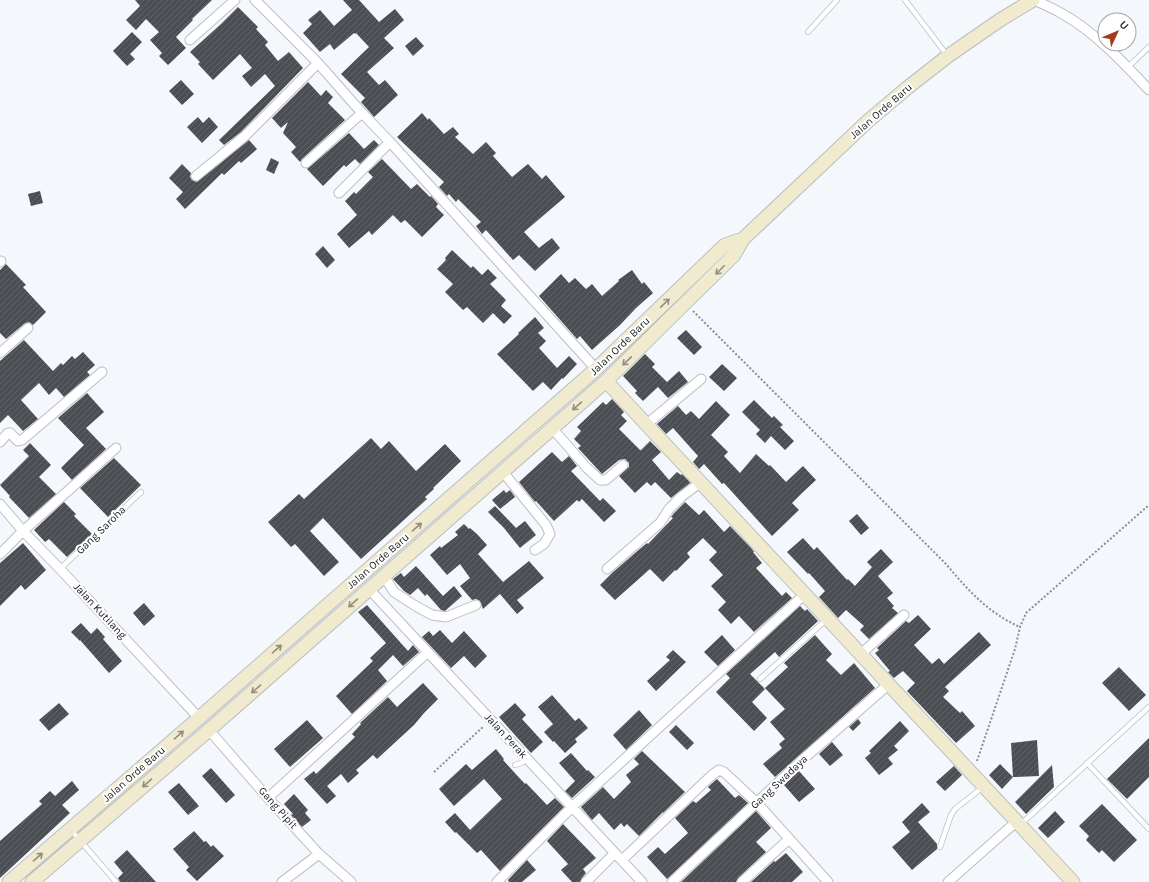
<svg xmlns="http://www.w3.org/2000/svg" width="1149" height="882" font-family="Karla,sans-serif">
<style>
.building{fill:url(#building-hatch)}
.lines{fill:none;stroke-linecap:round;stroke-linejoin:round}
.lane-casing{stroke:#bbbec3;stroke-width:6}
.street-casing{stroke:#bbbec3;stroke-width:11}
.secondary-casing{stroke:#bbbec3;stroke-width:15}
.path{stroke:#8c8e92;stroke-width:2;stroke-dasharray:2 2;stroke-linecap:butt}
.lane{stroke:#fff;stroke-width:4.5}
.street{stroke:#fff;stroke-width:9}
.secondary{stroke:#f0ebce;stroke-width:13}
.oneway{stroke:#928f80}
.labels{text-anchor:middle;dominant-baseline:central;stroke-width:4;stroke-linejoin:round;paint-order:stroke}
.street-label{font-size:11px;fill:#1e1f21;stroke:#fff}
</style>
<defs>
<pattern id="building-hatch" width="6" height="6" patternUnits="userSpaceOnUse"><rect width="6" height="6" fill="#4b4e52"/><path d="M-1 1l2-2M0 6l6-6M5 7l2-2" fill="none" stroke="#626467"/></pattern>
</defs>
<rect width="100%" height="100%" fill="#f4f7fc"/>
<path class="building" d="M135,0H212L192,19L193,20L176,37L186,48L168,65L159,56L162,53L150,40L159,32L146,19L136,30L126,20L140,6Z
M343,0H359L379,22L395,9L404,20L384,38L394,48L367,72L379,85L385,80L398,95L374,117L361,102L365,98L341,74L369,47L356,33L355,34L354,33L334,50L330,44L320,52L303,33L312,24L308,20L320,10L334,26L352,10Z
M238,7L258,27L256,29L268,42L265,45L278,61L289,52L303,68L241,132L224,145L219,140L275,86L265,74L251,87L242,76L252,68L240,54L213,80L198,64L200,62L190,52L221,24Z
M132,32L142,42L130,54L135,59L127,66L113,51Z
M416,37L424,46L413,56L405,46Z
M181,80L194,94L182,105L169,91Z
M308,82L321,96L326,90L333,97L328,103L345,120L302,159L300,162L291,152L296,147L283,133L288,122L281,128L272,118Z
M422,113L428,120L429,118L444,134L453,127L459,134L455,137L473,154L486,142L496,153L493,156L512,177L528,164L542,179L546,175L565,197L524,232L539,248L552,238L560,248L535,271L519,255L513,260L486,230L482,234L476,226L481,222L458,199L456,202L449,194L447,196L439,187L444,182L397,137Z
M198,117L203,123L209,117L218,127L202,143L187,127Z
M349,133L364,149L374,140L379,145L360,164L355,159L346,167L344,165L323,186L307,169Z
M249,140L257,149L241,163L239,161L224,175L222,173L185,209L176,199L183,192L169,178L182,164L191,173L190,177L192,180L197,182Z
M271,158L279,162L274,174L266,170Z
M382,159L411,189L417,184L430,197L431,196L438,204L436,207L444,215L422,237L405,220L401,223L393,215L372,235L369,231L349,248L337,234L357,215L345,201L354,192L356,194L373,177L368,172Z
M40,191L43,203L31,206L28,194Z
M323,246L335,260L327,268L315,254Z
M452,250L471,268L473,266L482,275L488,269L497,278L490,284L506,300L501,306L512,316L504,324L493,313L483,323L467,307L463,310L445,292L453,284L437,269L446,260L445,258Z
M6,264L26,285L23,287L46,312L33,325L29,322L24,324L6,339L0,333V270Z
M632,270L642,284L644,282L653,293L636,308L620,325L592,350L580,336L577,339L539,296L561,274L569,283L575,278L586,289L592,284L602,296L619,281L618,280Z
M535,317L544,328L538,333L546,341L539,348L557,368L569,356L577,364L563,379L562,378L551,390L543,382L533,391L497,354L519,334L518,333Z
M686,330L702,347L694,355L677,338Z
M24,340L53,371L61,363L63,365L72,356L75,359L83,352L95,365L87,372L90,375L64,397L56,388L49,395L39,383L21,400L38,419L23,431L8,415L0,423V361Z
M645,354L655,364L652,367L667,382L679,371L688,382L668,398L658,387L643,401L635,393L637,391L623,376Z
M722,364L737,378L724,391L709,377Z
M87,393L104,412L86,428L106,449L72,480L61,468L84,445L58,418Z
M612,399L624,412L621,415L627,421L619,429L640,450H641L650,441L661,452L652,460L669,480L677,472L681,475L682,474L689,481L690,483L671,498L655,482L651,486L647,482L635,493L619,476L629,467V463L625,459L619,460L602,474L578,448L581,446L574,439L581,431L577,427L603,402L606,405Z
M754,400L772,418L774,416L783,425L780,427L794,441L785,450L771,436L765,443L756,434L760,430L742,412Z
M716,401L730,415L711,435L728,452L724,456L740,473L756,454L769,466L770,465L786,482L803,466L816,480L802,493L792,503L799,510L772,536L724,483L722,484L704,464L699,469L693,462L698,456L673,428L666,434L657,424L678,406L686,415L691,411L699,419Z
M371,438L381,449L389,441L416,471L445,444L461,461L433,488L434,489L425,497L427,499L361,559L323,518L310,531L339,562L324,576L295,544L291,547L268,522L299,494L304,499Z
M30,443L51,465L39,477L56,494L29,518L9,497L10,496L0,485L29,456L23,450Z
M552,452L562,462L569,456L577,466L571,471L600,501L603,498L616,511L604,522L582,499L579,502L577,500L554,521L536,501L535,502L519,482Z
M114,458L141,485L108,517L80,488Z
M504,490L506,493L510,490L515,497L500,509L492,500Z
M64,502L76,514L74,516L92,534L67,557L49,539L45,542L34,530Z
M685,502L699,515L704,510L724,532L730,526L752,549L754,552H753L762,563L756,568L782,596L786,592L792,598L754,632L739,616L731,624L718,610L726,602L711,586L723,575L709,560L717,552L703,538L687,553L690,557L676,571L675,570L663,582L650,569L615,600L600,585L612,573L635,553L647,543L648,544L673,518L671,517L674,513Z
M495,506L516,528L525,521L536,535L520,548L504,528L488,512Z
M857,514L869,528L861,535L849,521Z
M464,524L469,529L470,528L477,534L487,545L478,554L503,582L529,561L544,578L517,600L524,608L517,614L500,594L483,609L480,601L476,599L472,600L460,586L470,578L460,564L447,575L430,555L440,546L441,548L458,535L455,532Z
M803,538L814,550L817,547L847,580L848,579L855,586L872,567L867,562L881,549L893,562L878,576L893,593L887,598L894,606L892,608L898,613L869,639L860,630L864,626L846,610L838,618L819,597L825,591L809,573L808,574L787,552Z
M23,543L46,570L25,590L21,585L0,606V563Z
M416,566L443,596L454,586L462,596L445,611L441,610L427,594L425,596L418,588L410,595L404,591L393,579L401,573L404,577Z
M144,603L155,616L144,626L133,613Z
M367,605L408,651L413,645L419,652L403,666L393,655L378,670L387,681L352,714L336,696L373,661L370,658L386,643L358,612Z
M800,606L805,611L807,609L818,621L779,657L775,652L750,674L765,689L752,702L767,718L754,731L716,692L730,678L726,674Z
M918,615L931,629L914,645L932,664L939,658L944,664L979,632L991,645L945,687L949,691L943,697L960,713L962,711L975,726L956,743L907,691L915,683L903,671L894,678L888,672L890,671L875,653L879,650L877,648L906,621L909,623Z
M81,623L91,634L97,628L105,637L103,639L122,661L109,673L80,640V641L71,632Z
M440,630L452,643L464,631L487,656L475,668L464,656L451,668L422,637L429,631L433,636Z
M722,635L735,650L718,666L704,652Z
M815,635L832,654L826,660L841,675L854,663L875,688L775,777L763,764L782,748L779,744L785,739L770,722L785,709L765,688L788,667L784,663Z
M673,650L686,662L656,691L647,681L670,660L666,657Z
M1119,667L1146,695L1129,711L1102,683Z
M423,683L438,699L424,713L414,725L377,759L373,755L356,770L359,773L348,783L341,774L327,786L336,796L327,804L304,779L314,771L316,774L355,737L352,734L361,724L360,723L388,697L397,707Z
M552,695L575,721L579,718L588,728L575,739L577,742L565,753L554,741L553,742L544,732L553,724L538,707Z
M59,703L69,714L49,731L39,720Z
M515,703L526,715L522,719L543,742L531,753L499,717Z
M639,710L652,725L626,750L613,735Z
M858,719L861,723L853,731L849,727Z
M307,720L323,738L290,767L274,749Z
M900,721L909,731L894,746L898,750L888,758L893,764L879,775L865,758L871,753L869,751Z
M676,725L694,743L687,750L669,732Z
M1149,738V777L1127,799L1107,779Z
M1037,740L1039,776L1013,777L1002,789L989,775L1000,764L1013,777L1011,743Z
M832,742L843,755L830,766L819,754Z
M496,749L504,759L503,760L525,784L526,783L547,805L555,798L564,807L500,871L481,850L477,853L456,832L455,833L445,822L455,813L470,830L502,799L484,779L454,806L439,789L466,764L472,770Z
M642,751L685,792L663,813V812L639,836L627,824L624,827L621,823L614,830L599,813L592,820L581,807L603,787L614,799L631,782L626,775L639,764L634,759Z
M571,753L587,771L588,770L595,777L572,798L565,791L575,781L559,763Z
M1052,765L1054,787L1026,814L1015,802Z
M954,766L962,775L945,791L936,782Z
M211,768L235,795L226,803L202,776Z
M799,771L815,789L799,802L784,785Z
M717,779L735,798L739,795L748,803L667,879L647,857L658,847L665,854L688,833L675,818L693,801L696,803L711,790L708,787Z
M72,781L79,790L62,805L70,813L0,878V841L42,804L39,801L50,791L55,796Z
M179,783L199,806L188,815L168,792Z
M294,794L308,810L305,813L311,820L302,827L291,815L293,814L284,804Z
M922,803L930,812L918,822L937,844V849L912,870L892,847L910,832L902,822Z
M1102,804L1137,840L1114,862L1102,850L1099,853L1086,840L1089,836L1079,826Z
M756,811L771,828L756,842L766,852L738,878L736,882H681Z
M1055,811L1065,822L1048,838L1038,828Z
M563,824L596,858L583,869L586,873L582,878L580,882H572L561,870L568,864L547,841Z
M194,831L204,842L206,841L211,847L213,845L224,856L197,881L186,870L189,867L173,849Z
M127,850L156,882H120L118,878L123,873L114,862Z
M786,853L803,872L792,882H751L774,861L775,862Z
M527,860L536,870L522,882H509L508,880Z"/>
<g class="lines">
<defs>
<path id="lane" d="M905,0L947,55
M808,32L837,0
M1128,67L1149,47
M60,569L141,492
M760,679L827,619
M1087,763L1149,829
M515,765L521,763L528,759
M1021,824L1149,707
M71,830L116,882
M940,847L951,815L955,809L983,787"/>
<path id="street" d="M255,0L318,63L362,113L390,142L596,369
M1034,0C1043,4 1052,8 1061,13C1095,32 1123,62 1149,90
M190,40L235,0
M306,163L362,113
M196,176L245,136L318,63
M339,193L390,142
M0,262L1,261
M0,353L28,328
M647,424L701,379
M552,428L587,468L600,480H606L623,465
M0,442L8,433H10L18,441L22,440L102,372
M503,472L546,525L550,534L544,544L535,550
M0,504L23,531L60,569L199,718
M0,554L23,531L116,448
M607,569L660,523L669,509L681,497L701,482
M384,576L394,592L414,605L432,615L446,617L476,605
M369,589L642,882
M861,654L904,615
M209,730L268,798L319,854L351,882
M268,798L428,652
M622,860L712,775L719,770L724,772L757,803L828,882
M282,882L319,854
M497,882L572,807L805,594
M586,882L615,853
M672,882L800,762L889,684
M742,882L789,839
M948,882L1017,821"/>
<path id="secondary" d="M606,381L1073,882
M9,882L199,718L596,369L725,245L743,239
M32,882L209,730L606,381L734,255L743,239L868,121L907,88L948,56L1000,20L1033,0"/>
</defs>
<use href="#lane" class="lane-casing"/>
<use href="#street" class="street-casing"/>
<use href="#secondary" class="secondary-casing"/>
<path class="path" d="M693,311L946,564C967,589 988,613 1020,627
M977,761L1015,649L1020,627L1026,613L1149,505
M434,772L484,726"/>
<use href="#lane" class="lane"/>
<use href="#street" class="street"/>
<use href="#secondary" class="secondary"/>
</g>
<defs><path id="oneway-shaft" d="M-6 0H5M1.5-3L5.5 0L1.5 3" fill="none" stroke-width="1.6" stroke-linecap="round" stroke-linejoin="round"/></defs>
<g class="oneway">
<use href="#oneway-shaft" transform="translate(720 270) rotate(135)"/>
<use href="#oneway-shaft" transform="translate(665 303) rotate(-44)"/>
<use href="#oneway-shaft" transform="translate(627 361) rotate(136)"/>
<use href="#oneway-shaft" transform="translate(577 406) rotate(139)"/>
<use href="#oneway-shaft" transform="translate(417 527) rotate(-41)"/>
<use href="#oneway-shaft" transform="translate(353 603) rotate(139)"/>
<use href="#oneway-shaft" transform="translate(277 649) rotate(-41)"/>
<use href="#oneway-shaft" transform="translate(256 689) rotate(139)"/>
<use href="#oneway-shaft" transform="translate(179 735) rotate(-41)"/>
<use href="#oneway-shaft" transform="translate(147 783) rotate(139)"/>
<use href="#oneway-shaft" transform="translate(38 857) rotate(-41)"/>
</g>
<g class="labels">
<g class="street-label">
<text transform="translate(881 111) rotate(-41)">Jalan Orde Baru</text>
<text transform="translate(620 346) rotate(-44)">Jalan Orde Baru</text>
<text transform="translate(101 530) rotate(-44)">Gang Saroha</text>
<text transform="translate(378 561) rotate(-41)">Jalan Orde Baru</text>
<text transform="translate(100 611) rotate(47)">Jalan Kutilang</text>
<text transform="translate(506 736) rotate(47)">Jalan Perak</text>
<text transform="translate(134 774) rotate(-41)">Jalan Orde Baru</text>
<text transform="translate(779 782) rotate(-43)">Gang Swadaya</text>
<text transform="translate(278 808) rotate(48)">Gang Pipit</text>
</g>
</g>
<g transform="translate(1117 32) rotate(46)"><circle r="19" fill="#ffffff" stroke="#a5a5a6"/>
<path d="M0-3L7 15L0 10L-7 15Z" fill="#a33c1c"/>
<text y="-6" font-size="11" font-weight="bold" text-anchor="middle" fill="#1e1f21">U</text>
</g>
</svg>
